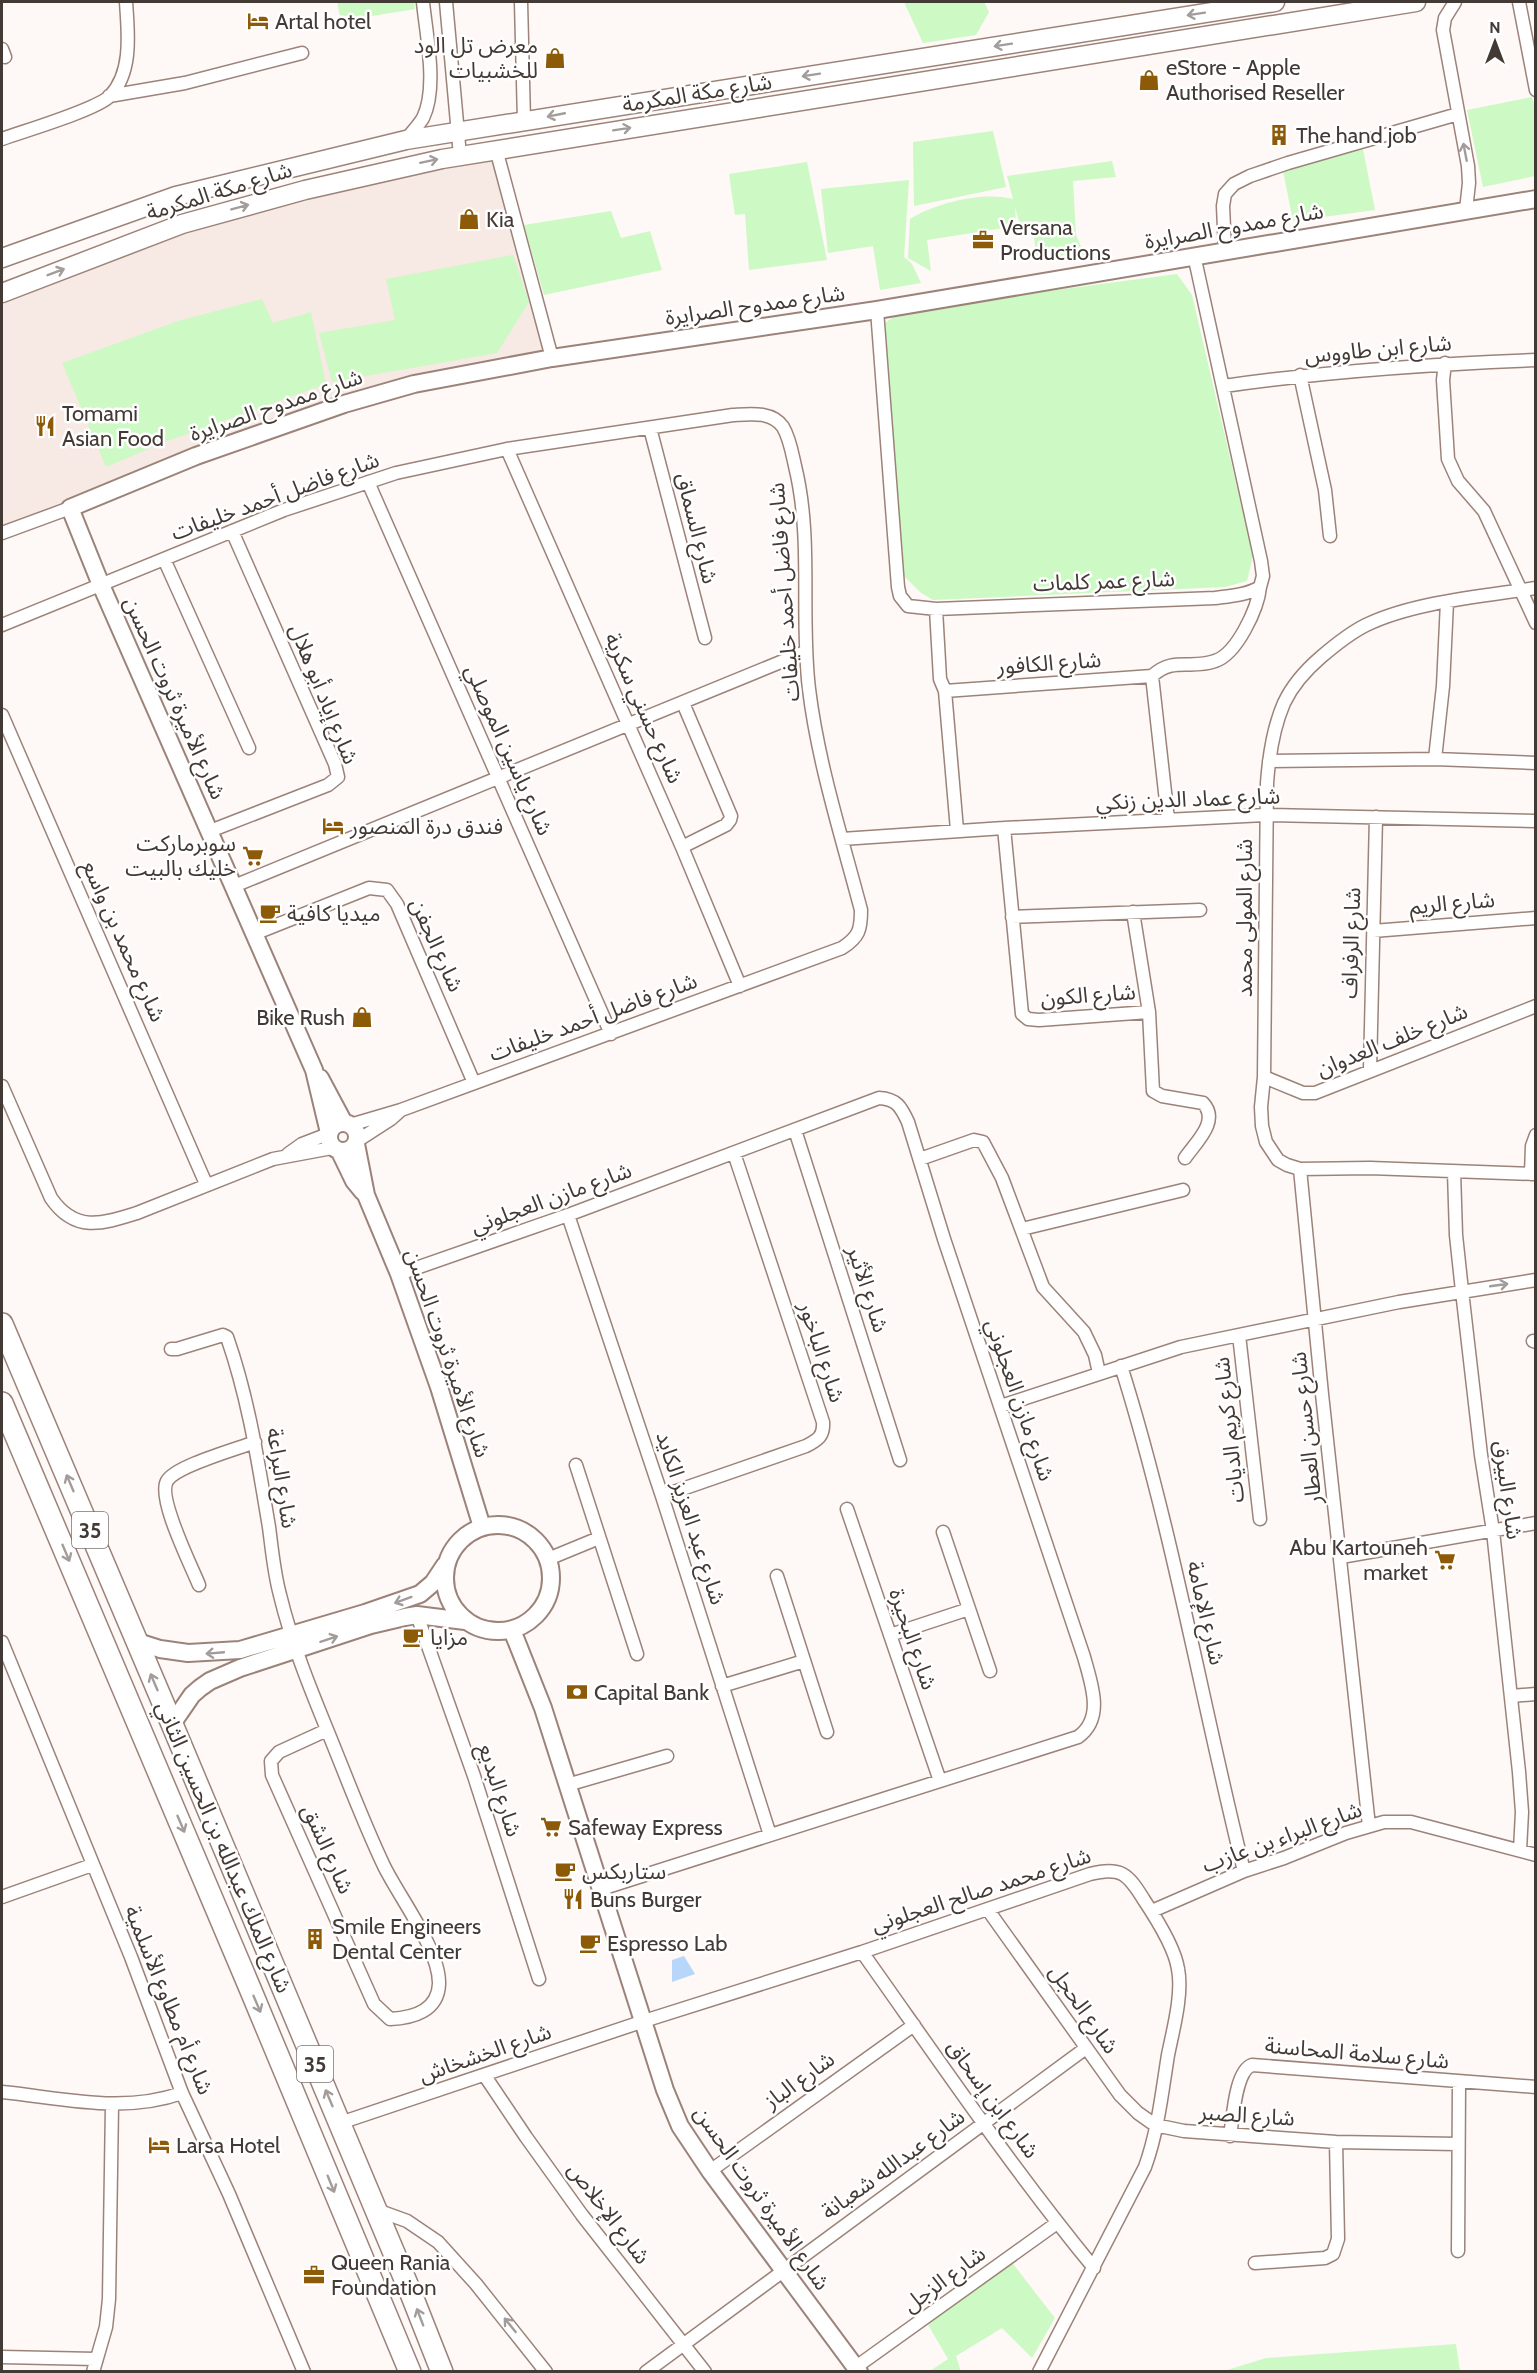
<svg xmlns="http://www.w3.org/2000/svg" width="1537" height="2373" font-family="Cabin,'Noto Sans Arabic',sans-serif">
<style>
.built{fill:#f7e9e3}
.green{fill:#cdf9c4}
.water{fill:#b7d6fa}
.lines{fill:none;stroke-linecap:round;stroke-linejoin:round}
.street-casing{stroke:#9c8379;stroke-width:15}
.secondary-casing{stroke:#9c8379;stroke-width:20}
.primary-casing{stroke:#9c8379;stroke-width:21}
.highway-casing{stroke:#9c8379;stroke-width:24}
.street{stroke:#fff;stroke-width:12}
.secondary{stroke:#fff;stroke-width:16}
.primary{stroke:#fff;stroke-width:18}
.highway{stroke:#fff;stroke-width:21}
.oneway{stroke:#a29c9a}
.labels{text-anchor:middle;dominant-baseline:central;stroke-width:5;stroke-linejoin:round;paint-order:stroke}
.shield{fill:#fff;stroke:#7c7572;stroke-width:1.5}
.shield-label{font-size:21px;font-weight:bold;fill:#443a35}
.poi-label{font-size:22px;fill:#443a35;stroke:#fff;text-anchor:start}
.street-label{font-size:22px;fill:#443a35;stroke:#fff}
</style>
<rect width="100%" height="100%" fill="#fef8f6"/>
<path class="built" d="M496,149L552,358L414,384L2,533V293L182,224Z"/>
<path class="green" d="M337,2H414L415,9L341,21Z
M904,2H984L989,12L976,35L923,43Z
M1532,97L1536,112L1535,176L1483,187L1467,110Z
M993,131L1006,187L914,206L913,142Z
M1362,144L1375,210L1293,221L1282,166Z
M1112,161L1116,177L1073,181L1076,235L1085,256L1037,261L1034,238L1020,225L1015,207L1016,226L927,240L931,271L908,258L910,219C935,203 984,191 1013,199L1007,176Z
M807,162L827,260L749,270L745,214L735,215L729,174Z
M909,180L904,257L912,264L921,283L880,290L873,246L828,253L821,189Z
M611,211L621,238L650,231L662,270L544,295L524,225Z
M513,255L529,302L497,353L332,382L319,333L395,320L386,279Z
M1177,274L1192,295L1253,556L1247,581L1225,587L933,600L920,592L904,576L885,323L903,310Z
M262,299L273,323L311,312L326,384L162,443L106,467L62,363L178,321Z
M1010,2260L1055,2318L1032,2358L1002,2328L956,2356L961,2372L930,2371L948,2359L927,2323Z
M1456,2344L1460,2371H1224L1266,2358Z"/>
<path class="water" d="M684,1956L695,1974L672,1982V1960Z"/>
<g class="lines">
<defs>
<path id="street" d="M446,2L460,156
M521,2L524,121
M1455,2L1445,18L1443,30L1468,166L1469,183L1466,210
M1519,2L1536,90
M2,49L5,57
M109,96L185,83L302,53
M2,139C24,131 96,110 110,96C133,72 128,32 126,2
M406,140C411,133 419,125 423,118C438,88 426,34 423,2
M496,149L552,358
M1225,250L1223,206L1225,194L1234,184L1250,176L1288,163L1458,114
M877,310L898,587L900,596L908,606L936,609L1215,598C1231,596 1247,595 1260,587L1263,576L1261,561L1194,255
M1445,363L1443,380L1448,459L1458,481L1484,511L1536,623
M1300,375L1325,490L1330,536
M1224,386C1328,371 1431,364 1536,360
M650,428L705,638
M507,449L682,847L740,986
M368,482L611,1034
M2,533L70,508
M164,559L249,748
M1536,588C1484,596 1413,602 1366,625C1350,633 1335,645 1321,657C1307,669 1292,686 1284,703C1273,728 1269,756 1267,783L1264,1077L1261,1107L1262,1126L1266,1142L1278,1160L1287,1165L1300,1169L1370,1168L1536,1174
M936,609L940,679L945,691
M2,625L284,510L396,473L507,449L733,415C750,414 772,411 783,427C790,439 792,453 795,466C813,539 800,615 809,689C818,763 842,838 861,910C861,930 859,937 842,948L401,1110L350,1125
M1152,676C1174,656 1190,670 1215,661C1237,654 1258,608 1260,587
M2,715L206,1184
M1435,759L1443,686L1447,602
M1269,761L1435,759L1536,763
M1004,828L1022,1014L1028,1019L1039,1020L1149,1012
M957,830L945,691L1152,676L1168,819
M210,831L328,785L338,777L335,764L232,531
M842,839L1004,828L1265,815L1536,821
M682,847L726,825L730,820L731,816L683,703
M234,886L805,652
M1133,912L1149,1012L1153,1091L1162,1096L1203,1103C1220,1121 1196,1142 1185,1158
M1012,917L1200,910
M1373,931L1536,918
M254,934L369,888L387,890L397,904L474,1083
M1370,1070L1376,817
M1264,1077L1303,1093H1315L1536,1006
M2,1086L51,1198C75,1233 102,1224 137,1213L273,1159L332,1148
M795,1130L900,1460
M357,1141L391,1119L400,1111
M288,1154L302,1144L328,1134
M920,1159L974,1140L983,1142L1002,1178L1043,1287L1084,1332L1095,1355L1099,1373
M1300,1169L1322,1394L1369,1826
M1454,1172L1456,1235L1462,1291L1481,1455L1493,1531L1519,1772L1522,1812L1520,1850
M1531,1174L1532,1146L1536,1135
M568,1215L662,1496L770,1835
M1022,1229L1183,1190
M399,1274L568,1215L879,1098C897,1099 901,1107 908,1122L944,1239L1084,1657C1091,1683 1105,1718 1078,1737L601,1889
M1239,1335L1260,1519
M1533,1341L1536,1342
M171,1349H177L223,1335L227,1337C249,1400 258,1462 269,1527C272,1550 274,1573 280,1595C291,1641 310,1688 328,1732C346,1776 363,1822 384,1866C399,1897 440,1950 439,1984C438,2011 413,2018 390,2019L374,2004L272,1775L271,1761L279,1752L327,1730
M1121,1366C1173,1531 1202,1703 1244,1871
M1001,1406L1181,1347L1399,1302L1536,1280
M576,1465L637,1654
M662,1496L806,1446C818,1440 824,1436 823,1422L734,1153
M847,1509L940,1781
M943,1532L990,1671
M1341,1557L1536,1523
M548,1559L599,1538
M777,1576L827,1732
M199,1585C191,1565 157,1498 167,1481C175,1466 237,1449 255,1442
M417,1615L474,1776L539,1979
M890,1635L969,1609
M2,1642L131,1957L182,2093L229,2194L304,2372
M722,1686L804,1661
M1511,1696L1536,1694
M567,1785L667,1756
M2,1897L92,1865
M988,1910L1120,2095L1138,2113L1155,2125L1184,2131L1336,2142L1458,2144
M1152,1911L1244,1871L1284,1858L1346,1833L1384,1822H1411L1536,1855
M862,1952C938,2059 1011,2167 1094,2268
M485,2076L526,2137L582,2215L705,2372
M2,2092C63,2098 122,2114 182,2093
M340,2123L644,2021L862,1952L1090,1874C1121,1866 1128,1874 1144,1900C1156,1918 1175,1948 1178,1969C1183,1994 1173,2030 1168,2055C1162,2092 1158,2131 1145,2167L1039,2372
M1230,2136C1233,2119 1235,2071 1252,2065L1536,2087
M710,2171L914,2025
M374,2209L407,2221L438,2242L476,2284L546,2372
M1458,2251L1459,2083
M1255,2263L1325,2258L1333,2254L1338,2239L1336,2142
M2,2357L96,2359
M856,2367L1057,2223
M93,2372L106,2327L109,2299L112,2105
M646,2372L1086,2048"/>
<path id="secondary" d="M320,1078L344,1123
M329 1137a14 14 0 1 1 28 0a14 14 0 1 1-28 0Z
M329,1133L314,1070L101,585L70,508L196,456L344,404L414,384L552,358L877,310L1536,199
M356,1144L366,1195L399,1274L439,1387L482,1527
M340,1152L354,1181L363,1192
M445 1578a53 53 0 1 1 106 0a53 53 0 1 1-106 0Z
M512,1630L543,1708L665,2090L680,2126L710,2171L859,2372
M138,1642L160,1649L188,1653L240,1650L365,1613L420,1594L433,1583L445,1565
M172,1724L192,1695L200,1688L210,1681L240,1668L371,1625L405,1617L417,1615L465,1621"/>
<path id="primary" d="M2,258L176,196L406,140L1275,2
M2,293L182,224L305,190L442,159L1416,2"/>
<path id="highway" d="M2,1324L172,1724L412,2296L442,2372
M2,1403L249,1986L410,2372"/>
</defs>
<use href="#street" class="street-casing"/>
<use href="#secondary" class="secondary-casing"/>
<use href="#primary" class="primary-casing"/>
<use href="#highway" class="highway-casing"/>
<use href="#street" class="street"/>
<use href="#secondary" class="secondary"/>
<use href="#primary" class="primary"/>
<use href="#highway" class="highway"/>
</g>
<defs><path id="oneway-shaft" d="M-6 0H5M1.5-3L5.5 0L1.5 3" fill="none" stroke-width="1.6" stroke-linecap="round" stroke-linejoin="round" transform="scale(1.5)"/></defs>
<g class="oneway">
<use href="#oneway-shaft" transform="translate(1196 14) rotate(171)"/>
<use href="#oneway-shaft" transform="translate(1003 45) rotate(171)"/>
<use href="#oneway-shaft" transform="translate(811 75) rotate(171)"/>
<use href="#oneway-shaft" transform="translate(556 115) rotate(169)"/>
<use href="#oneway-shaft" transform="translate(622 129) rotate(-9)"/>
<use href="#oneway-shaft" transform="translate(1465 152) rotate(-101)"/>
<use href="#oneway-shaft" transform="translate(429 161) rotate(-12)"/>
<use href="#oneway-shaft" transform="translate(240 207) rotate(-15)"/>
<use href="#oneway-shaft" transform="translate(56 272) rotate(-21)"/>
<use href="#oneway-shaft" transform="translate(1499 1285) rotate(-8)"/>
<use href="#oneway-shaft" transform="translate(70 1483) rotate(-113)"/>
<use href="#oneway-shaft" transform="translate(66 1553) rotate(67)"/>
<use href="#oneway-shaft" transform="translate(403 1600) rotate(160)"/>
<use href="#oneway-shaft" transform="translate(329 1639) rotate(-18)"/>
<use href="#oneway-shaft" transform="translate(215 1653) rotate(175)"/>
<use href="#oneway-shaft" transform="translate(154 1682) rotate(-113)"/>
<use href="#oneway-shaft" transform="translate(181 1824) rotate(67)"/>
<use href="#oneway-shaft" transform="translate(257 2004) rotate(67)"/>
<use href="#oneway-shaft" transform="translate(329 2098) rotate(-113)"/>
<use href="#oneway-shaft" transform="translate(331 2184) rotate(68)"/>
<use href="#oneway-shaft" transform="translate(420 2317) rotate(-111)"/>
<use href="#oneway-shaft" transform="translate(510 2325) rotate(-129)"/>
</g>
<defs>
<symbol id="hotel-bare" viewBox="-9 -9 18 18"><path d="M-6-4.5h1.5V1H6V5H4.5V3h-9V5H-6ZM-4 0a1.8 1.8 0 1 1 3.6 0ZM.5 0V-2.5h3Q6-2.5 6 0Z" fill="#8d5b08" stroke="#fff" stroke-width="2.5" paint-order="stroke"/></symbol>
<symbol id="shop-bare" viewBox="-9 -9 18 18"><path d="M-5-2.5h2.3a2.7 3.5 0 0 1 5.4 0H5L5.5 6h-11ZM-1.5-2.5h3a1.5 2.3 0 0 0-3 0Z" fill="#8d5b08" stroke="#fff" stroke-width="2.5" paint-order="stroke"/></symbol>
<symbol id="building-bare" viewBox="-9 -9 18 18"><path d="M-4-6H4V6H1V3H-1V6H-4ZM-2.5-4.3h1.7v1.8h-1.7ZM.8-4.3h1.7v1.8H.8ZM-2.5-1h1.7V.8h-1.7ZM.8-1h1.7V.8H.8Z" fill="#8d5b08" stroke="#fff" stroke-width="2.5" paint-order="stroke"/></symbol>
<symbol id="office-bare" viewBox="-9 -9 18 18"><path d="M-6-3h4V-5.5h4V-3h4V5H-6ZM-1-4.5V-3h2v-1.5ZM-6 0V1H6V0Z" fill="#8d5b08" stroke="#fff" stroke-width="2.5" paint-order="stroke"/></symbol>
<symbol id="restaurant-bare" viewBox="-9 -9 18 18"><path d="M-5-6h1v4h1v-4h1v4h1v-4h1v5L-1.5 .5V6h-2V.5L-5-1ZM5-6V6H3V1.5H1.5Q1.5-4 5-6Z" fill="#8d5b08" stroke="#fff" stroke-width="2.5" paint-order="stroke"/></symbol>
<symbol id="supermarket-bare" viewBox="-9 -9 18 18"><path d="M-6-5.5h2.5l.6 2H6L4.5 2H-2.5L-4.4-4H-6ZM-1.5 3.2a1.3 1.3 0 1 0 .1 0ZM3 3.2a1.3 1.3 0 1 0 .1 0Z" fill="#8d5b08" stroke="#fff" stroke-width="2.5" paint-order="stroke"/></symbol>
<symbol id="cafe-bare" viewBox="-9 -9 18 18"><path d="M-5.5-4.5H6V0H3Q3 3.5 0 3.5H-2.5Q-5.5 3.5-5.5 0ZM3-3.2v2h1.7v-2ZM-6 4.5H4V6H-6Z" fill="#8d5b08" stroke="#fff" stroke-width="2.5" paint-order="stroke"/></symbol>
<symbol id="bank-bare" viewBox="-9 -9 18 18"><path d="M-6-4H6V4H-6ZM0-2.3a2.3 2.3 0 1 0 0 4.6a2.3 2.3 0 1 0 0-4.6Z" fill="#8d5b08" stroke="#fff" stroke-width="2.5" paint-order="stroke"/></symbol>
</defs>
<g fill-rule="evenodd">
<use href="#hotel-bare" x="243" y="6" width="30" height="30"/>
<use href="#shop-bare" x="540" y="43" width="30" height="30"/>
<use href="#shop-bare" x="1134" y="65" width="30" height="30"/>
<use href="#building-bare" x="1264" y="120" width="30" height="30"/>
<use href="#shop-bare" x="454" y="204" width="30" height="30"/>
<use href="#office-bare" x="968" y="225" width="30" height="30"/>
<use href="#restaurant-bare" x="30" y="411" width="30" height="30"/>
<use href="#hotel-bare" x="318" y="811" width="30" height="30"/>
<use href="#supermarket-bare" x="238" y="841" width="30" height="30"/>
<use href="#cafe-bare" x="255" y="898" width="30" height="30"/>
<use href="#shop-bare" x="347" y="1002" width="30" height="30"/>
<use href="#supermarket-bare" x="1430" y="1545" width="30" height="30"/>
<use href="#cafe-bare" x="398" y="1622" width="30" height="30"/>
<use href="#bank-bare" x="562" y="1677" width="30" height="30"/>
<use href="#supermarket-bare" x="536" y="1812" width="30" height="30"/>
<use href="#cafe-bare" x="550" y="1856" width="30" height="30"/>
<use href="#restaurant-bare" x="558" y="1884" width="30" height="30"/>
<use href="#building-bare" x="300" y="1924" width="30" height="30"/>
<use href="#cafe-bare" x="575" y="1928" width="30" height="30"/>
<use href="#hotel-bare" x="144" y="2130" width="30" height="30"/>
<use href="#office-bare" x="299" y="2260" width="30" height="30"/>
</g>
<g class="labels">
<g class="shield">
<rect x="72" y="1512" width="36" height="36" rx="4.5"/>
<rect x="297" y="2046" width="36" height="36" rx="4.5"/>
</g>
<g class="shield-label">
<text x="90" y="1530">35</text>
<text x="315" y="2064">35</text>
</g>
<g class="poi-label">
<text x="275" y="21">Artal hotel</text>
<text x="538" y="45" text-anchor="end">معرض تل الود<tspan x="538" dy="25">للخشبيات</tspan></text>
<text x="1166" y="67">eStore - Apple<tspan x="1166" dy="25">Authorised Reseller</tspan></text>
<text x="1296" y="135">The hand job</text>
<text x="486" y="219">Kia</text>
<text x="1000" y="227">Versana<tspan x="1000" dy="25">Productions</tspan></text>
<text x="62" y="413">Tomami<tspan x="62" dy="25">Asian Food</tspan></text>
<text x="350" y="826">فندق درة المنصور</text>
<text x="236" y="843" text-anchor="end">سوبرماركت<tspan x="236" dy="25">خليك بالبيت</tspan></text>
<text x="287" y="913">ميديا كافية</text>
<text x="345" y="1017" text-anchor="end">Bike Rush</text>
<text x="1428" y="1547" text-anchor="end">Abu Kartouneh<tspan x="1428" dy="25">market</tspan></text>
<text x="430" y="1637">مزايا</text>
<text x="594" y="1692">Capital Bank</text>
<text x="568" y="1827">Safeway Express</text>
<text x="582" y="1871">ستاربكس</text>
<text x="590" y="1899">Buns Burger</text>
<text x="332" y="1926">Smile Engineers<tspan x="332" dy="25">Dental Center</tspan></text>
<text x="607" y="1943">Espresso Lab</text>
<text x="176" y="2145">Larsa Hotel</text>
<text x="331" y="2262">Queen Rania<tspan x="331" dy="25">Foundation</tspan></text>
</g>
<g class="street-label">
<text transform="translate(697 93) rotate(-9)">شارع مكة المكرمة</text>
<text transform="translate(219 191) rotate(-17)">شارع مكة المكرمة</text>
<text transform="translate(1234 226) rotate(-10)">شارع ممدوح الصرايرة</text>
<text transform="translate(755 305) rotate(-8)">شارع ممدوح الصرايرة</text>
<text transform="translate(1378 349) rotate(-5)">شارع ابن طاووس</text>
<text transform="translate(276 405) rotate(-19)">شارع ممدوح الصرايرة</text>
<text transform="translate(275 496) rotate(-20)">شارع فاضل أحمد خليفات</text>
<text transform="translate(697 528) rotate(76)">شارع السماق</text>
<text transform="translate(1104 581) rotate(-2)">شارع عمر كلمات</text>
<text transform="translate(784 592) rotate(-94)">شارع فاضل أحمد خليفات</text>
<text transform="translate(1049 663) rotate(-4)">شارع الكافور</text>
<text transform="translate(324 694) rotate(68)">شارع إياد أبو هلال</text>
<text transform="translate(175 698) rotate(66)">شارع الأميرة ثروت الحسن</text>
<text transform="translate(644 708) rotate(66)">شارع حسني سكرية</text>
<text transform="translate(509 750) rotate(66)">شارع ياسين الموصلي</text>
<text transform="translate(1188 799) rotate(-2)">شارع عماد الدين زنكي</text>
<text transform="translate(1452 903) rotate(-5)">شارع الريم</text>
<text transform="translate(1244 918) rotate(-90)">شارع المولى محمد</text>
<text transform="translate(124 941) rotate(66)">شارع محمد بن واسع</text>
<text transform="translate(1351 943) rotate(-88)">شارع الرفراف</text>
<text transform="translate(437 945) rotate(66)">شارع الجفن</text>
<text transform="translate(1088 995) rotate(-4)">شارع الكون</text>
<text transform="translate(593 1017) rotate(-20)">شارع فاضل أحمد خليفات</text>
<text transform="translate(1392 1040) rotate(-22)">شارع خلف العدوان</text>
<text transform="translate(551 1198) rotate(-20)">شارع مازن العجلوني</text>
<text transform="translate(868 1289) rotate(72)">شارع الأثير</text>
<text transform="translate(822 1352) rotate(72)">شارع الباخور</text>
<text transform="translate(448 1353) rotate(71)">شارع الأميرة ثروت الحسن</text>
<text transform="translate(1020 1400) rotate(71)">شارع مازن العجلوني</text>
<text transform="translate(1306 1428) rotate(-96)">شارع حسن العطار</text>
<text transform="translate(1229 1430) rotate(-96)">شارع كريم الديات</text>
<text transform="translate(282 1478) rotate(81)">شارع البراعة</text>
<text transform="translate(1508 1490) rotate(82)">شارع البيرق</text>
<text transform="translate(691 1518) rotate(72)">شارع عبد العزيز الكايد</text>
<text transform="translate(1206 1613) rotate(77)">شارع الإمامة</text>
<text transform="translate(913 1639) rotate(71)">شارع البحيرة</text>
<text transform="translate(500 1790) rotate(72)">شارع البديع</text>
<text transform="translate(1282 1837) rotate(-20)">شارع البراء بن عازب</text>
<text transform="translate(224 1847) rotate(67)">شارع الملك عبدالله بن الحسين الثاني</text>
<text transform="translate(328 1849) rotate(66)">شارع الشق</text>
<text transform="translate(981 1890) rotate(-18)">شارع محمد صالح العجلوني</text>
<text transform="translate(169 2000) rotate(68)">شارع أم مطاوع الأسلمية</text>
<text transform="translate(1084 2009) rotate(55)">شارع الحجل</text>
<text transform="translate(485 2053) rotate(-19)">شارع الخشخاش</text>
<text transform="translate(1357 2053) rotate(5)">شارع سلامة المحاسنة</text>
<text transform="translate(799 2080) rotate(-36)">شارع الباز</text>
<text transform="translate(993 2099) rotate(54)">شارع ابن إسحاق</text>
<text transform="translate(1247 2115) rotate(4)">شارع الصبر</text>
<text transform="translate(893 2164) rotate(-36)">شارع عبدالله شعبانة</text>
<text transform="translate(762 2198) rotate(55)">شارع الأميرة ثروت الحسن</text>
<text transform="translate(609 2213) rotate(53)">شارع الإخلاص</text>
<text transform="translate(944 2279) rotate(-36)">شارع الزجل</text>
</g>
</g>
<rect width="1537" height="2373" fill="none" stroke="#443a35" stroke-width="6"/>
<g transform="translate(1495 42)" stroke="#ffffff" stroke-width="4.5" paint-order="stroke">
<path d="M0-4.5L10 22L0 15L-10 22Z" fill="#443a35"/>
<text y="-9" font-size="16" font-weight="bold" text-anchor="middle" fill="#443a35">N</text>
</g>
</svg>
